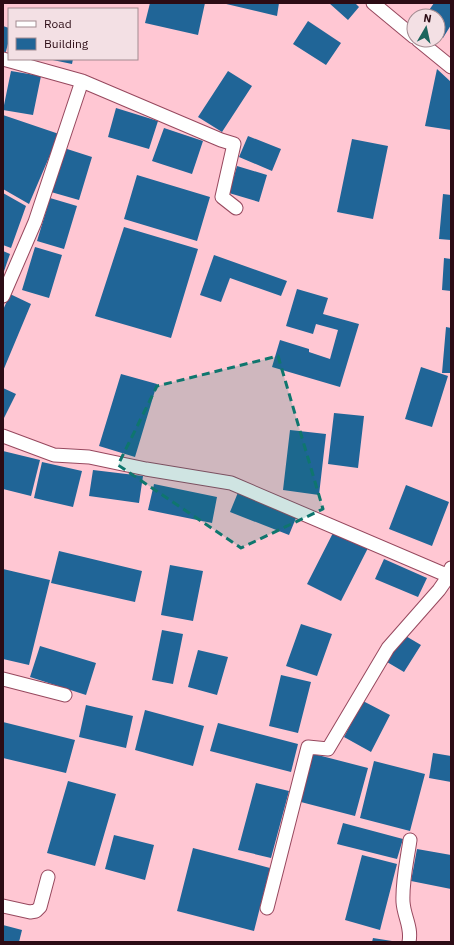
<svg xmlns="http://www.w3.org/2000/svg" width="454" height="945" font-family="'IBM Plex Sans',sans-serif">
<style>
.building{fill:#206597}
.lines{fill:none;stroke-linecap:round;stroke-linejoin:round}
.minor-casing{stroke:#97485e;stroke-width:15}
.minor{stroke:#fff;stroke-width:13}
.marked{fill:#0f766e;fill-opacity:0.2;stroke:#0f766e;stroke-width:3;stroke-dasharray:8 5;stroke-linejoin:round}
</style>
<rect width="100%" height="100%" fill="#ffc7d3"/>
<path class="building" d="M150,3H205L198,35L145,23Z
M222,3H279L277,16Z
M329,3H355L359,7L348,20Z
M434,3H451V25L443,38L438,35V16H425Z
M308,21L341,43L326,65L293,44Z
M3,26L9,28V40L5,55H3Z
M48,59H73L72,64Z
M437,69L451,82V130L425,126Z
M11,71L41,76L33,115L3,110Z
M228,71L252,86L222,132L198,117Z
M116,108L158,121L149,149L108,137Z
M3,115L59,134L29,204L3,189Z
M164,128L203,141L192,174L152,161Z
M248,136L281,149L272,171L239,157Z
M352,139L388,146L373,219L337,212Z
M64,148L92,157L79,200L51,192Z
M237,166L267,175L259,202L229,193Z
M137,175L210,197L197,241L124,219Z
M3,193L26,206L11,248L3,245Z
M443,194L451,195V240L439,239Z
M50,198L77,206L64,249L37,241Z
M124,227L198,249L171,338L95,316Z
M35,247L62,255L49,298L22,290Z
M3,251L10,254L3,274Z
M214,255L287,281L281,296L230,278L221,302L200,295Z
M444,258L451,259V291L442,290Z
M297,289L328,298L323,314L359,324L340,387L272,367L280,340L309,349V352L330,359L338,330L316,324L313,334L286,326Z
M10,294L31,304L3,371V310Z
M446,327L451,328V373H442Z
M421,367L448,376L432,427L405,419Z
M121,374L157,384L135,457L99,446Z
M3,388L16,394L3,420Z
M334,413L364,416L358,468L328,464Z
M290,430L326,434L319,495L283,490Z
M3,451L40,460L31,496L3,489Z
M42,462L82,471L73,507L34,498Z
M93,470L143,476L139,503L89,496Z
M154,484L217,497L212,523L148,510Z
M406,485L449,502L432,546L389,529Z
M239,490L298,513L289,535L230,512Z
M334,531L368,548L341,601L307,584Z
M59,551L142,571L135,602L51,583Z
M384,559L427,578L418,597L375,579Z
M170,565L203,571L193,621L161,615Z
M3,569L50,580L29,665L3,659Z
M301,624L332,634L317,676L286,666Z
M162,630L183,634L173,684L152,680Z
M404,635L421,645L404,672L387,662Z
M40,646L96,663L86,695L30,677Z
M198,650L228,657L217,695L188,687Z
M281,675L311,682L298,733L269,726Z
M363,701L390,715L371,752L344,737Z
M86,705L133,716L126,748L79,737Z
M145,710L204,726L193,766L135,750Z
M3,722L75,740L66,773L3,758Z
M218,723L298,744L291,772L210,751Z
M310,753L368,768L355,816L297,801Z
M433,753L451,756V782L429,778Z
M374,761L425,774L410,831L360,818Z
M68,781L116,794L95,866L47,853Z
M256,783L289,791L271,858L238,850Z
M343,823L403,839L397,859L337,844Z
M114,835L154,845L145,880L105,869Z
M193,848L270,868L254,931L177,911Z
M417,849L451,855V889L411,881Z
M362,855L397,864L380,930L345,920Z
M3,925L22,930L19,942H3Z
M373,938L392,941V942H372Z"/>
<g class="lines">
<defs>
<path id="minor" d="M373,3L414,37
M418,40L451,67
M3,59L82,81
M3,296L35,222L82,81L221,140L234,144L222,197L236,208
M3,436L54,455L89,457L146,469L231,483L451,577
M3,679L65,695
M3,906L30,912L36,911L40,907L48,877
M267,908L308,747L328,749L388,648L439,590L448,577L451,568
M409,942C412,927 404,917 403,902C402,881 407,861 410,840"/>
</defs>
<use href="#minor" class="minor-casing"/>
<use href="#minor" class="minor"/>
</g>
<path class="marked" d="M278,356L323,509L241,548L118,465L157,386Z"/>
<rect width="454" height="945" fill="none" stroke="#2c0c15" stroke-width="8"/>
<rect x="8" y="8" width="130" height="52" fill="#f3e0e4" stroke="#a38b91"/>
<rect x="16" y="21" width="20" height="6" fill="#ffffff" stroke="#a38b91"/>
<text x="44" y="28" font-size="12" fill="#2c0c15">Road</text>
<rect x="16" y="38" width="20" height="12" fill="#206597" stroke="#a38b91"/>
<text x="44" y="48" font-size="12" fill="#2c0c15">Building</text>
<g transform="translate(426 28) rotate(9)"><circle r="19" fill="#f3e0e4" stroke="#a38b91"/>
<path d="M0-3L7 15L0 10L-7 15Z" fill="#1b655d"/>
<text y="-6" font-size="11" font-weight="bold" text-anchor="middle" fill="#2c0c15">N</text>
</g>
</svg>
